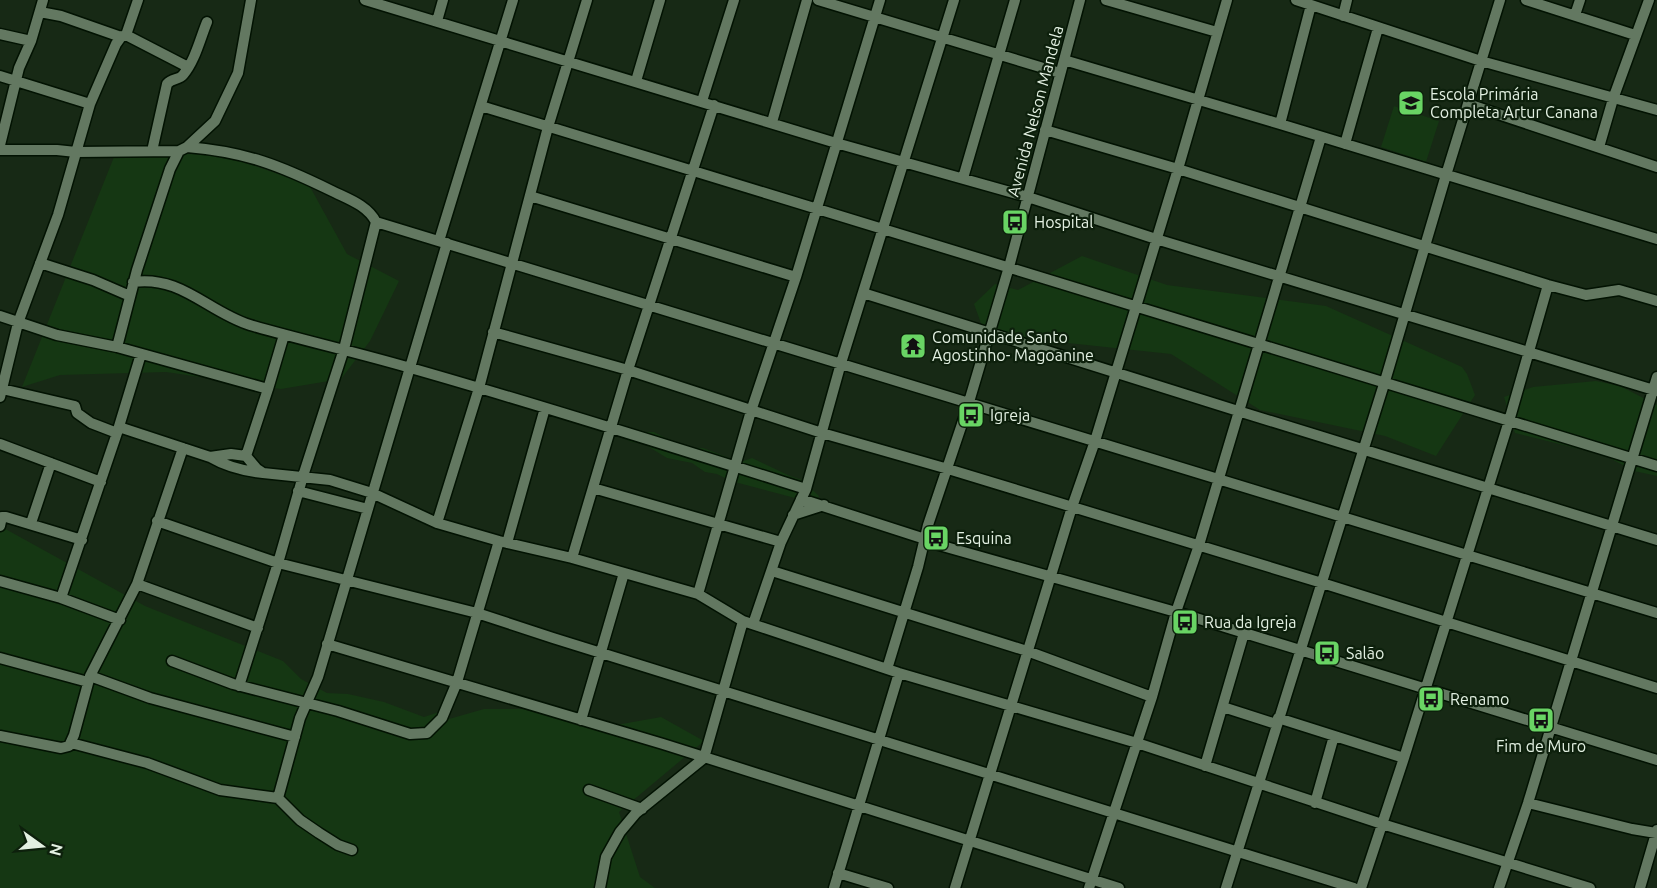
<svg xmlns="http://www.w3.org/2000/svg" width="1657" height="888" font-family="Ubuntu,sans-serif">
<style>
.green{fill:#153713}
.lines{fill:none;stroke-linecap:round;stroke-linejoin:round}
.minor-casing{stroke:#021202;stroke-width:13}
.minor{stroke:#637861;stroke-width:10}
.labels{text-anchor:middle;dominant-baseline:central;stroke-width:4.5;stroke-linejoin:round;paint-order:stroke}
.poi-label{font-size:16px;fill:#e3f0e2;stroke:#0d200c;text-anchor:start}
.street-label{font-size:16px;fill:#e3f0e2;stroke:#0d200c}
</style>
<rect width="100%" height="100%" fill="#172915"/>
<path class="green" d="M1394,106L1439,121L1426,162L1381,147Z
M116,152L224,155L309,185L347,254L399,281L370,341L341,379L281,389L166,372L60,375L22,387Z
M1082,256L1167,285L1326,306L1462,367L1467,374L1475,395L1436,456L1385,436L1260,410L1171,354L1021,338L982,326L974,304L995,284L1018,290Z
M1596,381L1620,386L1657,405V476L1634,471L1604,455L1515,433L1504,397L1533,387Z
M616,423L642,432H654L684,448H703L740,462L752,458L790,476L802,480L819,496L812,514L798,513L795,498L731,481L717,474L705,472L692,463L667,458L644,444L632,442L616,435Z
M0,526L145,606L283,661L301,679L327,693L348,694L384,702L424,717L439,712L449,719L484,709H524L605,727L661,717L704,741L619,812L640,877L655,888H0Z"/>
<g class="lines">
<defs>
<path id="minor" d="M365,0L836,143L1028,197L1156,239L1657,391
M818,0L1060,73
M1106,0L1217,32
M1296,0L1481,61L1657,110
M1526,0L1635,35
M40,12L61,16L121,37
M1575,15L1580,0
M1343,16L1347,0
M437,21L443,0
M0,34L31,41
M126,35L188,67
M1064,60L1280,124L1657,239
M0,76L90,104
M636,81L660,0
M702,101L734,0
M1468,104L1657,167
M481,106L1657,466
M772,122L807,0
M1280,124L1311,5
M1045,130L1178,169L1548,285L1586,295L1619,290L1657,301
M1345,144L1378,28
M0,145L19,68L31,41L43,0
M187,147C246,152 279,165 332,191C348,199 367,205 376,222
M1599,147L1613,99L1649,0
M0,150H57L76,152L179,151
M152,151L167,84C172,78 179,80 183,75C195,61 200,39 207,22
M963,178L1015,0
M530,196L796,277
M439,241L513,0
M40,263L93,280L130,296
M133,282C181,275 208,312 250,325C302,340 355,352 407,367C541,405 673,447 806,489
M863,293L1238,411L1657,540
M0,316L57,335L117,347L268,389L246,456
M493,332L628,370L822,433L948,469L1322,583L1657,688
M117,347L137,270L170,169L179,151L187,147L215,121L238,73L251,0
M2,389L75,406L77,413L91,423L117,433
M268,389L284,335
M0,397L18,323L58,215L90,104L116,44L121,37L126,35L138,0
M119,427L210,457L231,454L246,456L257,469L263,473L330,480L372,493L437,523L499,541L572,558L698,594L743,621L899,673L1137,743L1382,824L1590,888
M0,444L101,482
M210,457C227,467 243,471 263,473
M593,488L781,542
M298,491L368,509
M801,499L925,539L939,545L1183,614L1657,760
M793,515L824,505
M157,521L278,563L239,686
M31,523L51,463
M437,523L479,388L548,127L587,0
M0,526L2,517H6L82,540
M507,543L545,408
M572,558L628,370L714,105
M772,571L1027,651L1152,697
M0,581L61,598L120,620
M137,584L258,628
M698,594L751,411L796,277L880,0
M61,598L117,433L141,354
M753,624L781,542L806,489L841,363L954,0
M327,644L663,744L1119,888
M0,658L88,682
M172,661L233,684L338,711L410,734L427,733L442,718L457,682L499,541
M887,669L918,567L928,525L966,412L1009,267L1080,0
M90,676L150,698L295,737
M1223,707L1276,724
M1278,718L1404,758
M581,720L624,573
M0,736L61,748L69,746L74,735L90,676L137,584L183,448
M71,743L147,763L220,790L278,798L300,820L319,833L338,845L352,850
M1205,766L1244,633
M589,790L642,809
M278,798L300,718L318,677L447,243
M1315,803L1334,736
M1528,803L1632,829L1656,833
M838,873L888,888
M600,888L606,857L620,832L636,813L704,758L743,621
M834,888L899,673
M955,888L1072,507L1095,441L1178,169L1227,0
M1089,888L1152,697L1176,612L1199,545L1321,137
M1226,888L1385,381L1446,175L1500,0
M1354,888L553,638L477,613L278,563L303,476L344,349L376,222L1657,613
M1361,888L1404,758L1509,421L1548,285
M1499,888L1528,803L1657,377
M1640,888L1657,830"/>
</defs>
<use href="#minor" class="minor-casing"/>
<use href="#minor" class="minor"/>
</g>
<defs>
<symbol id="school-square" viewBox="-11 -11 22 22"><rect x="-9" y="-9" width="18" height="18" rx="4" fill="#69d464" stroke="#0d200c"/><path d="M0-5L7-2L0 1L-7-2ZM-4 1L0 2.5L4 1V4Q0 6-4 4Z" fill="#111"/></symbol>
<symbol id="bus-square" viewBox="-11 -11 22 22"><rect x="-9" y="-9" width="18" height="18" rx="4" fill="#69d464" stroke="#0d200c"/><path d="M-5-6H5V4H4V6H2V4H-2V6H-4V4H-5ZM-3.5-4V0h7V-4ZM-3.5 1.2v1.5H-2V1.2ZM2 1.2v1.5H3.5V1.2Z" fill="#111"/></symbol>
<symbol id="temple-square" viewBox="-11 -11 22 22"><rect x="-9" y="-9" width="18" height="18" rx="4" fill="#69d464" stroke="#0d200c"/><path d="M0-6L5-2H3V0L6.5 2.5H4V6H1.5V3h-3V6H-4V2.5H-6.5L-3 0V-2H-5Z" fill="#111"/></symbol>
</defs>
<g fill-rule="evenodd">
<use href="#school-square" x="1396" y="88" width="30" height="30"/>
<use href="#bus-square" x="1000" y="207" width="30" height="30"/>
<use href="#temple-square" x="898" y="331" width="30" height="30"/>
<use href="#bus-square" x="956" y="400" width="30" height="30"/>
<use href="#bus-square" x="921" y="523" width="30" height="30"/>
<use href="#bus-square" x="1170" y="607" width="30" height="30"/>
<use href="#bus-square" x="1312" y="638" width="30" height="30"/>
<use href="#bus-square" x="1416" y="684" width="30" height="30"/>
<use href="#bus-square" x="1526" y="705" width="30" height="30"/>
</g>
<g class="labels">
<g class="poi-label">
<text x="1430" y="94">Escola Primária<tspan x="1430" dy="18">Completa Artur Canana</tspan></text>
<text x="1034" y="222">Hospital</text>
<text x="932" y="337">Comunidade Santo<tspan x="932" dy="18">Agostinho- Magoanine</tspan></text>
<text x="990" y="415">Igreja</text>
<text x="956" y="538">Esquina</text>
<text x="1204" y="622">Rua da Igreja</text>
<text x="1346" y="653">Salão</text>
<text x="1450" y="699">Renamo</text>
<text x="1541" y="746" text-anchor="middle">Fim de Muro</text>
</g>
<g class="street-label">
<text transform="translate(1035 111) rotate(-75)">Avenida Nelson Mandela</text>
</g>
</g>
<g transform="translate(42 846) rotate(105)" stroke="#0d200c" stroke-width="4.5" paint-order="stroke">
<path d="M0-4.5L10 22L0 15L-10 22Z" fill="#e3f0e2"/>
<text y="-9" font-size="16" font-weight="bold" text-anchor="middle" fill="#e3f0e2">N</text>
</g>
</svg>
